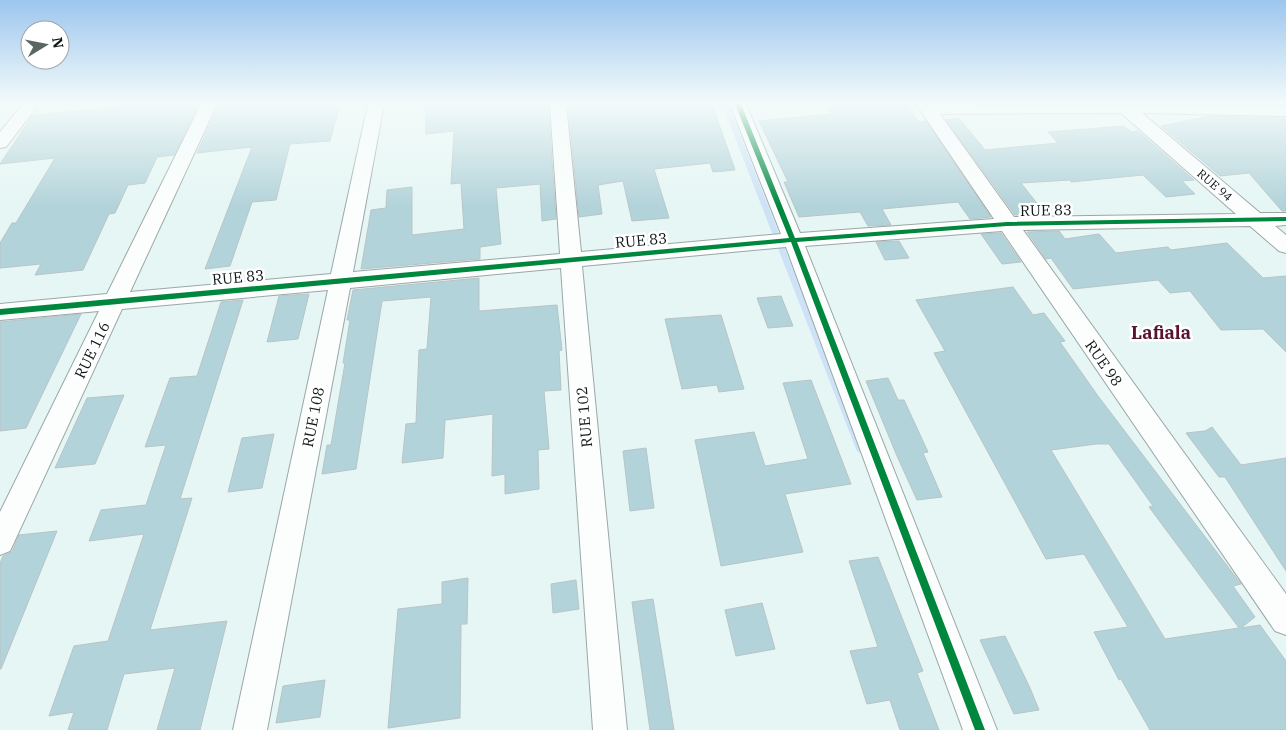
<svg xmlns="http://www.w3.org/2000/svg" width="1286" height="730" font-family="'IBM Plex Serif',serif">
<style>
.lines{fill:none;stroke-linecap:round;stroke-linejoin:round}
.stream{fill:#cde1f7;fill-rule:evenodd}
.building{fill:#b3d3da;stroke:#b8c4c5;fill-rule:evenodd}
.street-casing{stroke:#9ba7a6;stroke-width:2}
.street{fill:#fbfefd;fill-rule:evenodd}
.cycleway-casing{stroke:#fff;stroke-width:3}
.cycleway{fill:#00873e;fill-rule:evenodd}
.labels{text-anchor:middle;dominant-baseline:central;stroke-width:5;stroke-linejoin:round;paint-order:stroke}
.far-street-label{font-size:12px;fill:#0e1817;stroke:#fff}
.street-label{font-size:15px;fill:#0e1817;stroke:#fff}
.quarter-label{font-size:18px;font-weight:bold;fill:#57142e;stroke:#fff}
</style>
<rect width="100%" height="100%" fill="#e5f6f4"/>
<g class="lines">
<path class="stream" d="M722,104H728L864,449L863,451L860,453L857,451L856,449Z"/>
</g>
<path class="building" d="M117,104H199L174,155L157,157L145,183L128,185L115,213L109,214L83,270L35,275L41,264L0,268V243L12,223H16L55,158L0,164L30,119L33,115L114,108Z
M219,104H340L330,141L290,144L276,200L252,202L230,266L205,269L252,147L197,153Z
M425,104H548L556,219L542,221L540,184L496,188L501,244L480,247V259L361,269L371,210L386,208L387,190L412,187V235L464,229L461,183L451,184L454,131L426,134Z
M568,104H712L735,170L713,172L710,163L654,169L669,218L632,221L623,181L598,185L602,214L579,217Z
M825,104H905L919,122L926,121L991,217L970,219L958,202L882,209L891,225L868,226L860,212L799,217L784,182H788L759,121L831,114Z
M1210,116L1286,118V211H1282L1249,173L1220,176L1161,126Z
M959,118L985,150L1058,143L1048,132L1124,126L1131,132L1138,131L1194,180L1182,181L1195,194L1166,197L1143,175L1071,182L1070,180L1021,183L1046,215H1015L946,120Z
M1059,231L1065,239L1099,234L1116,253L1168,247L1171,250L1227,243L1263,278L1286,276V352L1263,329L1221,330L1190,291L1170,293L1158,280L1073,289L1051,258L1046,259L1027,232Z
M1001,233L1021,262L1002,264L981,234Z
M899,241L909,258L885,260L876,242Z
M479,278V311L557,305L562,350L559,351L561,390L544,391L549,449L538,450L539,489L505,494V474L492,476L493,414L445,420L443,458L402,463L406,424L416,423L419,350L427,349L431,297L382,301L356,469L322,474L327,445H331L345,363H343L350,320H347L353,290Z
M1013,287L1033,315L1044,313L1065,341L1060,342L1098,396L1241,584L1233,586L1255,617L1241,628L1260,625L1286,661V730H1150L1121,679L1119,680L1094,632L1128,627L1084,554L1046,559L934,353L945,351L916,300ZM1096,444H1109L1153,506L1149,507L1239,628L1165,639L1051,450Z
M309,294L298,339L267,342L279,296Z
M781,296L793,326L768,328L757,298Z
M243,300L180,499L192,498L150,630L227,621L200,730H157L175,668L124,674L107,730H68L74,712L49,716L74,646L108,641L144,534L89,541L101,510L146,505L166,445L145,447L170,378L197,376L221,302Z
M81,314L26,428L0,431V322Z
M721,315L744,389L719,392L717,385L682,389L665,319Z
M888,378L898,400H904L928,452L923,453L942,497L917,500L897,456L866,381Z
M811,380L851,484L785,494L803,552L721,566L695,440L754,432L765,466L808,459L783,383Z
M124,395L95,464L55,468L87,398Z
M1212,427L1241,465L1286,458V571L1225,477H1219L1186,433L1205,431Z
M274,434L262,488L228,492L242,438Z
M646,448L654,508L630,511L623,451Z
M57,531L1,669H0V563L3,556L12,552L19,535Z
M878,557L923,671L917,673L939,730H900L890,700L867,704L850,651L878,647L849,561Z
M468,578L467,624H461L460,718L388,728L398,609L442,604V582Z
M576,580L579,609L553,613L551,584Z
M653,599L674,730H650L632,602Z
M762,603L775,649L736,656L725,610Z
M1005,636L1030,688L1039,710L1014,714L980,640Z
M325,680L320,717L276,723L283,686Z"/>
<g class="lines">
<defs>
<path id="street" d="M23,104H39L6,147L0,148V132Z
M201,104H217L130,292L331,274L368,104H384L353,272L560,254L550,104H566L581,252L781,234L730,104H746L800,233L994,219L916,104L1286,106V116L1142,113L1260,213H1286V225L1275,226L1286,235V253L1279,251L1250,226L1023,230L1286,594V635L1275,631L1002,231L805,246L997,730H963L786,247L582,266L627,730H593L561,268L350,288L267,730H233L328,290L122,309L10,551L0,555V512L99,311L0,320V304L107,294ZM1121,113L1236,214L1014,217L940,114Z"/>
</defs>
<use href="#street" class="street-casing"/>
<use href="#street" class="street"/>
<defs>
<path id="cycleway" d="M735,104H741L795,238L1007,222L1286,217V221L1007,226L797,242L985,730H975L791,242L0,315V309L789,238Z"/>
</defs>
<use href="#cycleway" class="cycleway-casing"/>
<use href="#cycleway" class="cycleway"/>
</g>
<linearGradient id="sky" x2="0" y2="1"><stop stop-color="#9dc6ee"/><stop offset="0.5" stop-color="#f3fbfa"/><stop offset="1" stop-color="#f3fbfa" stop-opacity="0"/></linearGradient>
<rect width="1286" height="206" fill="url(#sky)"/>
<g class="labels">
<g class="far-street-label">
<text transform="translate(1215 185) rotate(41)">RUE 94</text>
</g>
<g class="street-label">
<text transform="translate(1046 210) rotate(-1)">RUE 83</text>
<text transform="translate(641 240) rotate(-5)">RUE 83</text>
<text transform="translate(238 277) rotate(-5)">RUE 83</text>
<text transform="translate(92 350) rotate(-64)">RUE 116</text>
<text transform="translate(1104 363) rotate(55)">RUE 98</text>
<text transform="translate(313 417) rotate(-79)">RUE 108</text>
<text transform="translate(584 417) rotate(-95)">RUE 102</text>
</g>
<g class="quarter-label">
<text x="1161" y="332">Lafiala</text>
</g>
</g>
<g transform="translate(45 45) rotate(80)"><circle r="24" fill="#ffffff" stroke="#9fa3a2"/>
<path d="M0-4L9 19L0 12L-9 19Z" fill="#596664"/>
<text y="-8" font-size="14" font-weight="bold" text-anchor="middle" fill="#0e1817">N</text>
</g>
</svg>
